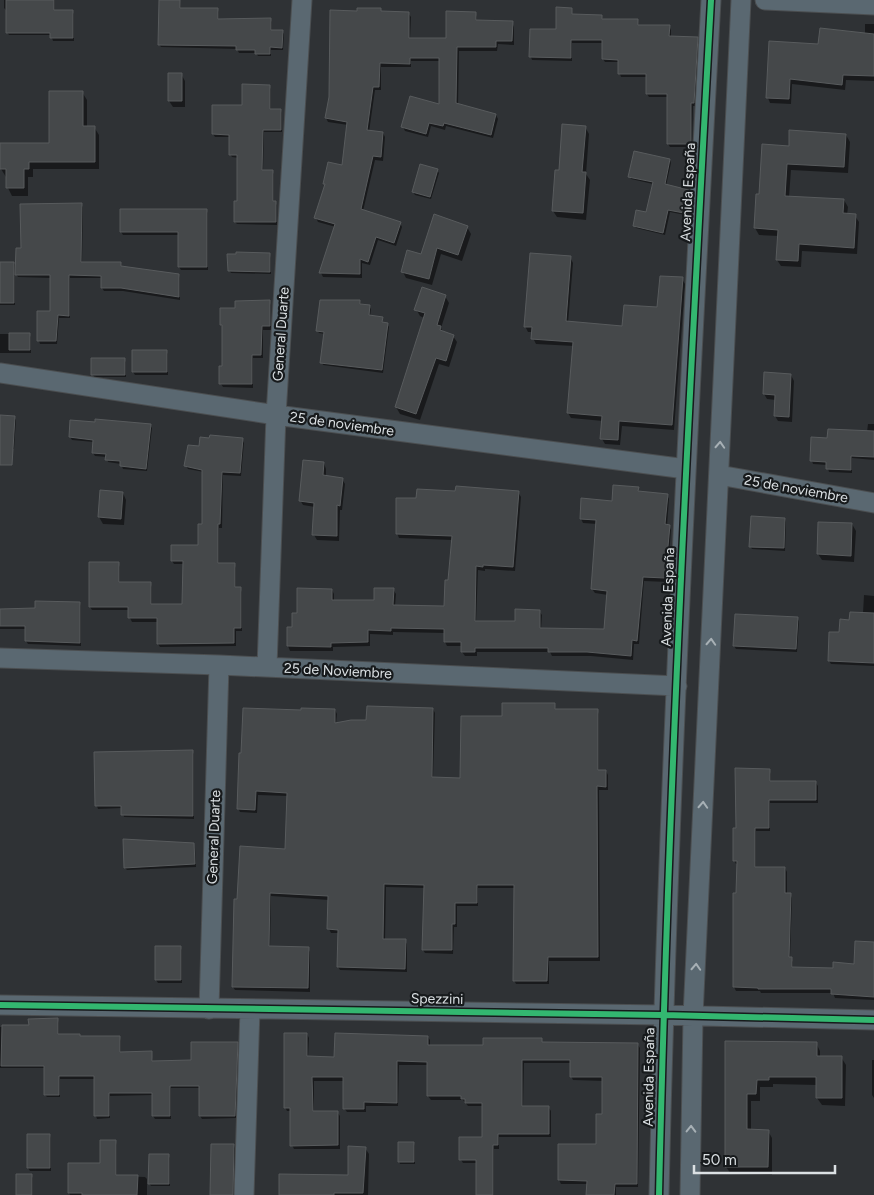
<svg xmlns="http://www.w3.org/2000/svg" width="874" height="1195" font-family="Figtree,sans-serif">
<style>
.shadow{fill:#0007}
.building{fill:#45484a;stroke:#585b5d}
.lines{fill:none;stroke-linecap:round;stroke-linejoin:round}
.minor-casing{stroke:#4b4e50;stroke-width:21}
.minor{stroke:#5a6871;stroke-width:19}
.cycleway-casing{stroke:#171a1c;stroke-width:9}
.cycleway{stroke:#33b770;stroke-width:6}
.oneway{stroke:#a7b0b5}
.labels{text-anchor:middle;dominant-baseline:central;stroke-width:4.5;stroke-linejoin:round;paint-order:stroke}
.street-label{font-size:14px;fill:#dbe0e3;stroke:#171a1c}
</style>
<rect width="100%" height="100%" fill="#2f3235"/>
<path class="shadow" d="M4,0H55V11H72L74,14V41H53L51,35H9L7,32V11L4,8Z
M160,0H180L181,9L218,10L219,12V20L270,19L272,22V31H282L284,34L283,50H271V56H258L256,53H239L237,49L161,47L159,44Z
M571,9L573,16H601L604,20H638L639,26H669L671,30V38H697L699,42L695,106H693L692,147H670L668,144V97H649L647,94V77H621L620,74V62H605L603,59V43H572V61L532,60L531,57L557,30Z
M382,13H408L411,17L410,39L447,40L475,13L477,17V22L512,23L514,27V45L498,44L497,51H459L458,105L496,115L498,119L493,138L446,126L445,130L431,126L428,137L405,131L403,127L440,105V61H411V67H381V90H375L369,132L383,133L385,137L383,161L375,160L363,211L400,223L402,227L396,246L378,240L370,265L362,263V278L323,277L321,273L336,227L318,222L316,218L326,186L325,184L343,166L348,125L328,122L326,118Z
M865,24H874V81L846,80L845,90L792,84L791,104L770,103L768,98L819,45L865,34Z
M181,74L185,81V107H173L169,101Z
M269,86L271,89V110H281L282,113V132H264L263,171H272L274,174V202L277,205V225L237,224L235,222L238,202L239,158L232,157L230,154V137H215L213,134V107H243Z
M82,92L87,100V127H94L99,135V169H33V177H28V196H12L8,188V177H6L1,169V144H50Z
M585,127L589,134L586,174L590,180L586,220L557,217L553,211Z
M846,135L850,142L848,173L791,170L789,197L844,200L848,207L847,215L855,216L859,222L857,254L802,251L801,267L781,266L777,260L779,236L759,235L755,228L757,195L760,196L790,147Z
M670,160L671,163L666,186L688,191L690,194L685,215L670,212L665,235L636,228L634,225L647,213L653,184L631,179L630,176Z
M437,170L439,173L431,199L415,195L413,192Z
M81,204L83,207L82,263H121L122,268L179,275L180,278V300L123,291H104L102,288V278H70V318H59L57,344H40L39,341L51,312V278L18,277L15,272V305H0V263H14L17,268L22,249Z
M206,210L208,213V270H181L179,267V235H123L121,232V211Z
M467,227L471,234L462,261L441,254L432,285L406,278L403,272L421,255Z
M270,255L271,258V274L231,273L229,270Z
M570,257L573,263L568,323L623,327L658,309L682,279L685,284L674,430L622,426L620,445L605,444L602,439L603,421L571,418L568,413L574,346L536,344L533,338V332H528L525,326Z
M445,296L449,303L441,328L443,332L453,336L457,342L449,367L439,364L420,420L400,414L396,407L424,318L420,316L416,309Z
M269,301L271,305V330H263V358H253V388L223,387L221,384L223,368V328L221,325L236,309Z
M360,301L361,304L369,306L371,309L370,317L382,318L383,324H387L389,327L383,373L323,365L322,362L325,334L319,333L317,330Z
M0,334H29L31,337V353H0Z
M166,351L168,354V375H135L133,372Z
M124,360L126,362V377H94L93,375Z
M791,375L794,381L792,422L778,421L775,416L776,400L767,399L764,394Z
M0,416L14,417L16,420L14,449L0,448Z
M868,424H874V460L852,458V473L829,472L827,465L813,464L812,461L829,439L867,432Z
M150,425L152,428L147,471L123,469L121,464L108,462L107,457L95,456L93,453L94,442L72,440L70,437Z
M242,439L244,443L241,476L223,475L222,528H219V564H234L236,568V588H240L242,592V631H236V646L160,647L158,644V622H132L130,618V610H92L90,607L118,563L120,567V583H150L152,587V605H184V564H174L172,561L199,546L203,526L204,472L188,469L186,466L200,448Z
M324,463L326,469V477L342,479L345,484L342,510H340L339,541L317,540L314,535L315,507L303,505L300,500Z
M638,488L640,493L667,495L669,499L667,526H669L671,530L667,582L644,581L639,644H634L633,660L591,656H552L550,652H477V656H465L462,652L463,646H447L445,642V633L393,632V635L370,634V646L333,647V651H290L288,646V628H293L298,614L332,590L334,594V601H375L393,589L396,594L395,606L446,607L452,540L399,538L397,533L418,500L457,492H518L521,497L515,571L485,569V571L478,570L476,622H516L539,611L542,615L541,630L605,631L608,595L595,593L592,589L597,524L583,523L581,519Z
M123,493L126,500L124,525L103,524L99,517Z
M785,519L786,522L785,551L752,549L750,546Z
M852,524L856,531L854,562L822,560L818,554Z
M864,595L874,596V666L831,664L829,661L841,633L850,621L863,613Z
M80,603L81,606V646L28,644L26,641V629H0V610H36Z
M797,618L799,621L797,652L736,649L734,646Z
M554,704L556,710H597L599,714V771H606L608,775V790H599L600,961H549V984H516L514,980L515,888H478V906H457V927H454L453,954L425,953L423,950L425,888L386,887L385,940L405,941L407,944V972L340,970L338,967L339,933H331L329,929V900L271,896L270,948H308L310,952V992L235,990L233,987L238,901L287,850L288,796L258,795L257,813L240,812L238,808L302,712L335,710L337,714L336,724L368,721L433,709L435,713L433,778L462,779L504,717Z
M192,751L194,754V819L124,817L122,808L98,809L97,806L95,753Z
M769,770L771,774V782L816,783L818,786V803H770V831H756V868H785L787,872V894H790L792,898L790,958L793,962V968L834,969L855,965L874,943V1000L835,998L833,993H761L760,991H736L734,987L738,864H736L734,860L738,829Z
M194,845L195,848L196,867L127,870L125,868Z
M180,947L182,950V983H158L156,980Z
M58,1020L59,1023V1035L81,1038H120L121,1041V1053H151L153,1062H192L237,1043L238,1046L236,1118L202,1119L200,1116V1088H171V1119H155L153,1116V1095L110,1096V1118L97,1119L96,1116L95,1079H60V1097H47L45,1095V1068H0V1027L30,1026Z
M307,1034L309,1038L308,1058H335L428,1037L430,1040V1046H484L541,1040L543,1043L638,1045L640,1048L638,1187H616V1195H588V1184H561L559,1180V1145H597L603,1116L604,1081L573,1080L571,1076V1063H524L523,1108H549L551,1111V1137H499V1149H494V1195H478V1163H463L461,1160L484,1138V1106H468L463,1100H431L428,1096V1065H399L398,1106H366V1112H347L344,1108V1081H314V1112H337L340,1116V1149H294L292,1145V1111H287L285,1107Z
M727,1042L816,1043L820,1051V1057H841L846,1065L845,1106L822,1105L817,1098V1085L773,1084V1087H760V1101H751V1131H768L772,1138V1175L731,1174L726,1167Z
M872,1060H874V1098L872,1095Z
M50,1135L51,1138V1171H30L28,1168Z
M116,1142L117,1145V1176L145,1177L147,1179V1195H70L69,1193L101,1164Z
M414,1143L415,1146V1164H400L399,1161Z
M234,1145L235,1148L234,1195H213Z
M365,1148L369,1154L368,1195H280L349,1177Z
M168,1155L170,1158V1186H151L149,1183Z
M31,1175L33,1178V1195H17Z"/>
<path class="building" d="M6,0H54V10H73V38H50V33H6Z
M159,0H180V8H218V19L271,18V30H283L282,48L270,47V54H255V50H236V46L158,45Z
M556,7L572,8V14L602,15V19H638V25H670L669,36L698,37L694,103H691V144H667V94H646V74H618V60L602,59V40H571V58L529,57L530,29H556Z
M357,8H381V11L409,12V38H446V11L476,12V20L513,21L512,41H496V47H457L456,103L496,114L491,135L444,123L443,126L429,123L426,134L401,127L410,96L439,104V58H410V64L380,63L379,87H373L367,130L383,132L381,157L373,156L361,209L401,222L394,243L376,237L368,262L360,259V274L319,273L335,224L314,218L325,184H323L328,162L342,165L347,122L325,118L329,97L330,10L357,11Z
M820,28L874,34V76L843,75L842,85L790,79L789,99L766,98L769,41L818,44Z
M168,73H182V101H168Z
M242,84L270,85V109H281V130H263L262,170H273V201H276V222H234V201H237V155H229V135L212,134V105H242Z
M49,91H83V126H95V162H29V169H24V188H6V169H0V143H49Z
M562,124L586,126L582,172H586L583,213L552,211L555,170H559Z
M789,130L846,134L844,167L787,164L785,196L844,199L843,213L856,214L854,248L799,244L798,261L776,260L778,230L754,228L756,194H759L762,144L789,146Z
M634,151L670,159L665,184L689,190L684,213L668,210L663,233L633,226L636,210L646,212L653,182L628,177Z
M420,164L438,169L430,197L412,192Z
M82,203L81,262H121V266L179,274V297L121,288H101V276L69,275V316L58,315L56,341H37V311H50V275H15L16,248H21L20,204Z
M120,209H207V267H178V232H120Z
M434,214L468,226L458,255L437,248L429,279L401,272L407,250L421,254Z
M236,252L270,253V272L228,271L227,254H236Z
M530,253L571,256L566,321L622,326L624,305L657,307L660,276L683,277L672,425L619,421L618,440L600,439L602,416L567,413L573,342L531,339L532,327H524Z
M0,262H14V303H0Z
M422,287L446,295L437,325L441,326L440,330L454,335L446,361L436,358L416,414L395,407L425,313L414,310Z
M270,300V326H262L261,355H252V384H219V366H222V325H220V308H235V301Z
M320,300H360V304L370,305L369,315L383,317L382,322L388,323L382,370L320,363L324,332L316,331Z
M9,333H30V350H9Z
M132,350H167V372H132Z
M91,358H125V375H91Z
M764,372L791,374L789,417L774,416L775,395L763,394Z
M0,415L15,416L12,465H0Z
M95,419L151,424L146,469L120,466V461L105,460L106,454L92,453L93,440L69,437L70,420L95,422Z
M828,429L874,431V457L851,456V470L826,469V462L810,461L811,437L827,438Z
M210,435L243,438L240,473L222,472L220,524H218V563H235V587H241V628H234V643L157,644V618H128V607H89V562H119V582H151V604H182L183,561H171V545H198V524H202V470L184,466L188,445L199,446L200,437L209,438Z
M303,460L324,462L323,475L343,478L340,506L337,505V536L312,535L314,503L299,501Z
M613,485L639,487L638,491L668,494L665,524L670,525L665,578L643,577L637,641L632,640L631,656L587,652H548V648H475V652H461V642H444V629L391,628V631L368,630V642L331,643V647L287,646V627H292V613H297V588L332,589V600H374V588H394L393,605L444,606L445,580H448L452,536L396,534V498H416L417,489L455,491L456,486L519,491L513,567L483,565V567L476,566L475,621H515V609L540,610V628L604,629L607,591L591,589L596,520L580,519L581,498L612,501Z
M100,490L123,492L121,519L98,517Z
M751,516L785,518L784,548L749,547Z
M818,522L852,523L851,556L817,554Z
M35,601L80,602V643L25,641V626H0V609L35,608Z
M850,612L874,613V663L828,661L829,632H839L840,619L849,620Z
M735,614L798,617L796,649L733,646Z
M502,703H555V709H598V770H606V787L597,786L598,957H548L547,981H513L514,885H477V903H455V924H452V950H422L424,885L384,884L383,939H406L405,969L337,967L338,930L327,929L328,896L270,893L269,946L309,947L308,988L232,987L234,899H237L240,846L285,849L287,793L256,791L255,810L237,809L239,753H241L243,708L301,710V708L335,709V723L351,720H366L367,706L433,708L432,777L460,778L461,716H502Z
M193,750V816L121,815V806H95L94,752Z
M735,768L770,769V781H816V800H769V828H755V867H785V893H791L789,957H792V967L833,968V962L854,964L855,941L874,942V997L831,994V989H758V988L733,987V893H736L737,861H733V828H736Z
M123,839L194,843L195,864L124,868Z
M155,946H181V980H155Z
M58,1018V1034H80V1036H120V1052L152,1051V1061L191,1060V1042H238L235,1116H199V1086H170V1116H152V1093H109V1116H94V1076H59V1095H44V1066H1L2,1025H29L28,1019Z
M284,1033H307V1056L334,1057L335,1033L428,1036V1045H483V1038H542V1042L638,1043L637,1184H615L614,1195H586L587,1181L558,1180V1144H596V1114H602V1077H570V1060H522V1106H549V1134H498V1145H493V1195H476V1160H459V1137H482V1103H465V1099H461V1096H427V1062L397,1061V1103L364,1102V1109H343V1077H312L313,1111H338V1145L290,1146V1108H284Z
M725,1041L817,1042V1056H842V1098H816V1077H769V1080H757L756,1094H747V1129L769,1130L768,1167H725Z
M27,1134H50V1168H27Z
M100,1140H116V1175H138L137,1195H82V1193H68V1163H100Z
M398,1142H414V1162H398Z
M211,1144H234L233,1195H210Z
M348,1146L366,1147L363,1193H334V1195H279V1174L348,1175Z
M149,1154H169V1184H148Z
M16,1174H32V1195H16Z"/>
<g class="lines">
<defs>
<path id="minor" d="M765,0L874,5
M0,373L276,415L686,469
M719,475L874,503
M0,658L219,665L677,686
M267,667L276,415L302,0
M0,1005L663,1015L874,1020
M209,1009L219,665
M244,1195L250,1009
M659,1195C668,796 689,398 711,0
M690,1195L693,1016L741,0"/>
</defs>
<use href="#minor" class="minor-casing"/>
<use href="#minor" class="minor"/>
<defs>
<path id="cycleway" d="M0,1005L663,1015L874,1020
M659,1195C668,796 689,398 711,0"/>
</defs>
<use href="#cycleway" class="cycleway-casing"/>
<use href="#cycleway" class="cycleway"/>
</g>
<defs><path id="oneway-chevron" d="M-2-3.5L2.5 0L-2 3.5" fill="none" stroke-width="1.6" stroke-linecap="round" stroke-linejoin="round" transform="scale(1.25)"/></defs>
<g class="oneway">
<use href="#oneway-chevron" transform="translate(720 445) rotate(-87)"/>
<use href="#oneway-chevron" transform="translate(711 642) rotate(-87)"/>
<use href="#oneway-chevron" transform="translate(703 805) rotate(-87)"/>
<use href="#oneway-chevron" transform="translate(696 967) rotate(-87)"/>
<use href="#oneway-chevron" transform="translate(691 1129) rotate(-89)"/>
</g>
<g class="labels">
<g class="street-label">
<text transform="translate(688 192) rotate(-87)">Avenida España</text>
<text transform="translate(281 334) rotate(-86)">General Duarte</text>
<text transform="translate(342 424) rotate(8)">25 de noviembre</text>
<text transform="translate(796 489) rotate(10)">25 de noviembre</text>
<text transform="translate(668 597) rotate(-88)">Avenida España</text>
<text transform="translate(338 671) rotate(3)">25 de Noviembre</text>
<text transform="translate(214 837) rotate(-88)">General Duarte</text>
<text transform="translate(437 999) rotate(1)">Spezzini</text>
<text transform="translate(649 1077) rotate(-89)">Avenida España</text>
</g>
</g>
<path d="M694 1165v8h141v-8" fill="none" stroke="#dbe0e3" stroke-width="2.5"/>
<text x="702" y="1165" font-size="15" fill="#dbe0e3" stroke="#171a1c" stroke-width="4" paint-order="stroke">50 m</text>
</svg>
